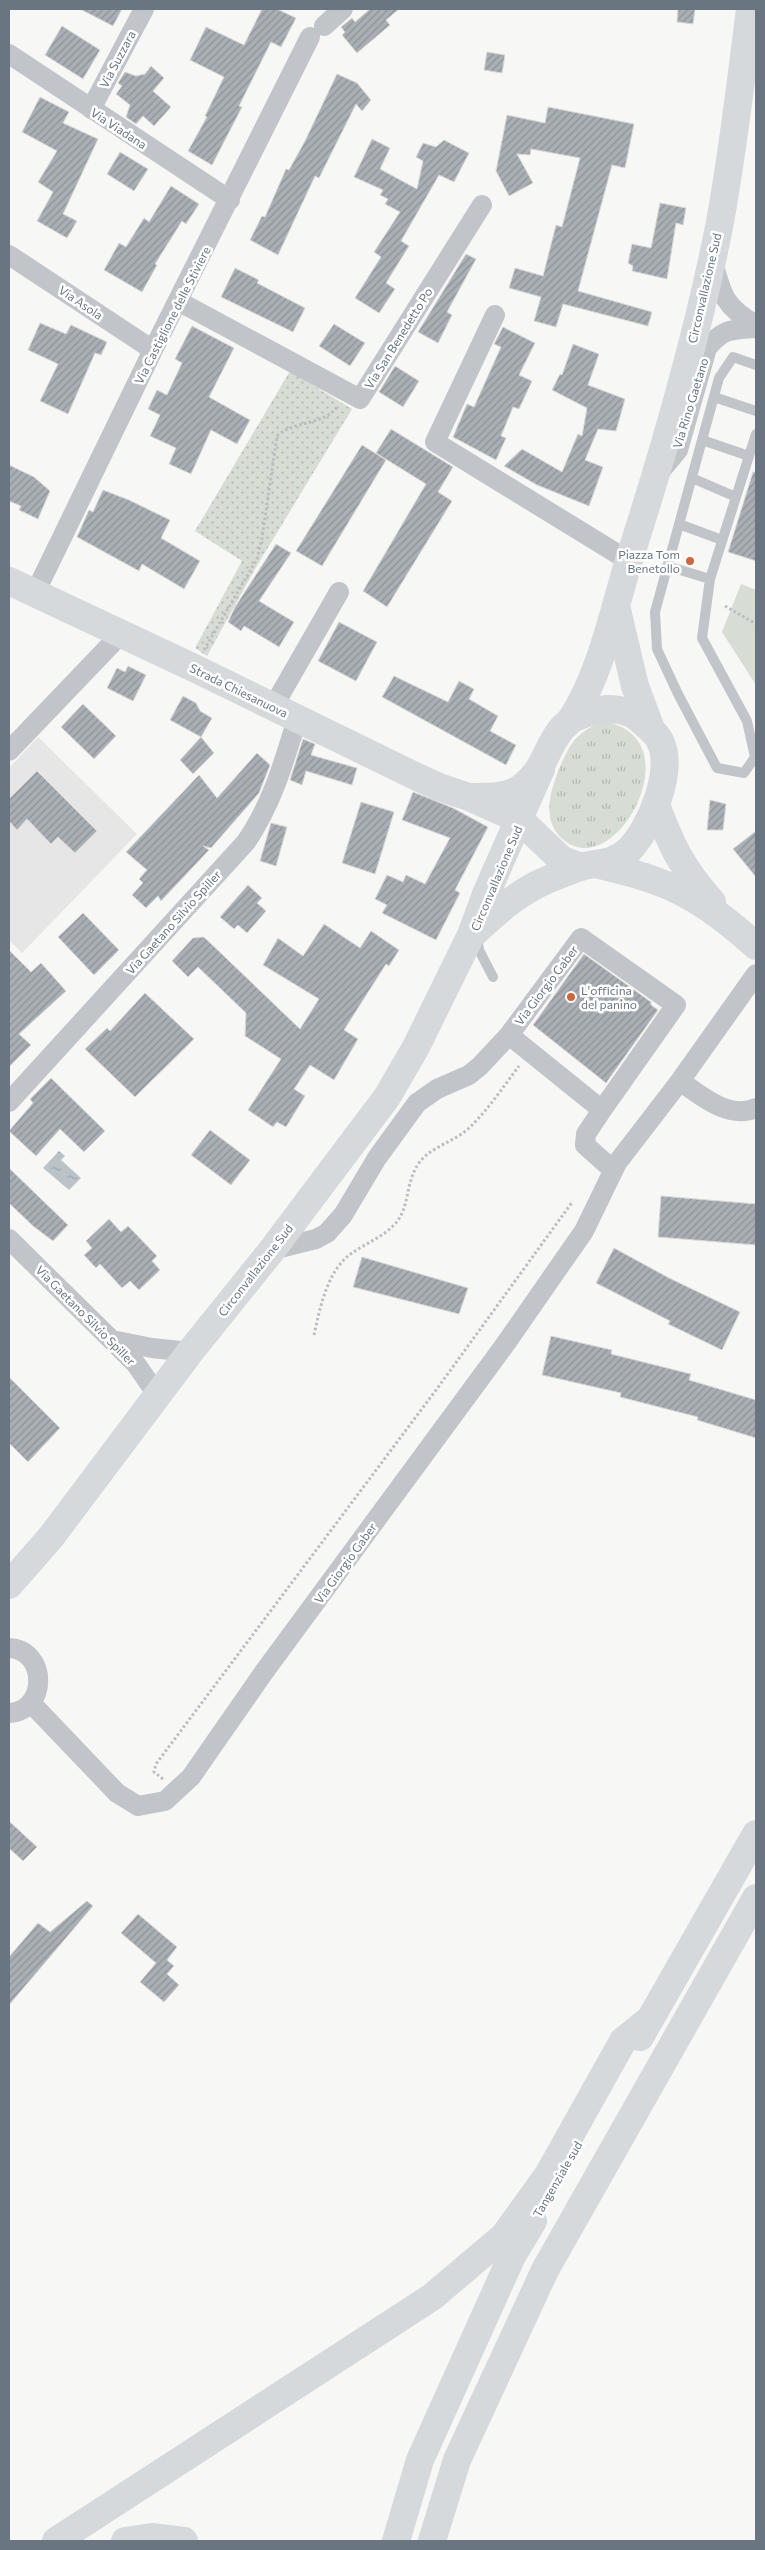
<svg xmlns="http://www.w3.org/2000/svg" width="765" height="2550" font-family="Commissioner,sans-serif">
<style>
.built{fill:#e5e6e5}
.grass{fill:url(#grass-tufts)}
.park{fill:url(#park-dots)}
.garden{fill:#d7dcd4}
.water{fill:url(#water-ripples)}
.building{fill:url(#building-hatch);stroke:#d9d9d7}
.lines{fill:none;stroke-linecap:round;stroke-linejoin:round}
.path{stroke:#bbbdc0;stroke-width:3;stroke-dasharray:2.5 2.5;stroke-linecap:butt}
.lane{stroke:#c1c4c8;stroke-width:10}
.street{stroke:#c1c4c8;stroke-width:20}
.secondary{stroke:#d5d9dc;stroke-width:28}
.highway{stroke:#d5d9dc;stroke-width:28}
.poi-dot{fill:#d0663b;stroke:#fff;stroke-width:2}
.labels{text-anchor:middle;dominant-baseline:central;stroke-width:5;stroke-linejoin:round;paint-order:stroke}
.street-label{font-size:12px;fill:#697682;stroke:#fff}
.poi-label{font-size:12px;fill:#697682;stroke:#fff;text-anchor:end}
</style>
<defs>
<pattern id="grass-tufts" width="24" height="20" patternUnits="userSpaceOnUse" patternTransform="scale(1.25)"><rect width="24" height="20" fill="#d7dcd4"/><path d="M3 7l-1-3M5 7V3M7 7l1-3M15 17l-1-3M17 17v-4M19 17l1-3" fill="none" stroke="#b2b7b1"/></pattern>
<pattern id="park-dots" width="8" height="8" patternUnits="userSpaceOnUse" patternTransform="scale(1.25)"><rect width="8" height="8" fill="#d7dcd4"/><path d="M2 2h.1M6 6h.1" fill="none" stroke="#b2b7b1" stroke-width="1.8" stroke-linecap="round"/></pattern>
<pattern id="water-ripples" width="26" height="14" patternUnits="userSpaceOnUse" patternTransform="scale(1.25)"><rect width="26" height="14" fill="#bac3c7"/><path d="M2 4q2-2 4 0t4 0M15 11q2-2 4 0t4 0" fill="none" stroke="#9ba3a7"/></pattern>
<pattern id="building-hatch" width="6" height="6" patternUnits="userSpaceOnUse" patternTransform="scale(1.25)"><rect width="6" height="6" fill="#a9afb4"/><path d="M-1 1l2-2M0 6l6-6M5 7l2-2" fill="none" stroke="#8e9398"/></pattern>
</defs>
<rect width="100%" height="100%" fill="#f7f7f5"/>
<path class="built" d="M38,737L137,834L22,953L9,940V768Z"/>
<path class="grass" d="M606,722C693,738 617,881 565,841C539,821 551,789 561,764C567,752 571,741 582,733C589,727 597,724 606,722Z"/>
<path class="park" d="M290,371L352,409L255,569L207,656L195,648L242,561L195,531Z"/>
<path class="garden" d="M741,584L756,590V685L722,632Z"/>
<path class="water" d="M59,1151L65,1156L61,1160L81,1178L69,1190L43,1168Z"/>
<path class="building" d="M80,9H122L113,26Z
M262,9H277L296,18L281,47L271,42L239,106L242,107L212,165L188,151L207,117L205,116L224,77L190,60L206,27L244,45Z
M370,9H399L386,20L390,25L357,53L342,35L345,32L341,27L352,18L355,22Z
M678,9H695L693,24L677,22Z
M62,26L100,50L83,79L45,55Z
M487,52L505,55L502,73L484,70Z
M151,66L164,78L153,91L171,107L154,126L143,116L136,124L126,117L130,105L116,94L122,86L118,83L125,72L136,76L145,74Z
M337,74L357,83L371,100L362,111L356,104L319,178L315,176L278,255L250,240L262,216L265,217L286,169L289,170L305,141Z
M40,97L69,112L63,123L98,139L63,214L77,221L67,238L37,221L53,192L38,182L57,151L22,132Z
M548,107L634,124L625,168L612,165L578,291L652,312L648,326L563,304L556,327L534,321L541,297L509,288L515,268L543,276L556,225L562,227L580,158L531,149L530,155L517,154L533,183L509,196L496,171L507,115L545,123Z
M372,139L390,148L380,169L417,189L423,161L416,157L423,143L436,147L444,140L469,153L454,182L439,175L401,241L409,246L386,283L395,289L379,313L355,298L381,257L374,252L400,212L385,204L388,199L380,195L383,190L354,177Z
M120,152L148,169L134,191L107,174Z
M171,186L199,204L186,224L182,221L155,264L157,265L142,292L104,270L119,243L126,247L144,218L149,222Z
M660,203L686,208L683,225L676,223L667,279L632,271L633,266L628,263L632,244L651,248Z
M466,254L476,259L447,312L452,315L438,343L418,332Z
M235,268L259,280L257,283L305,308L293,332L221,297Z
M40,323L66,334L71,325L107,342L101,355L95,353L68,414L40,401L58,364L28,350Z
M334,324L365,343L350,366L319,346Z
M192,326L234,348L209,397L250,420L237,444L211,430L191,474L169,464L176,448L150,436L160,415L148,409L157,390L167,395L182,363L175,359Z
M503,327L535,343L519,375L532,381L519,409L513,407L501,436L506,438L496,460L453,437L467,404L474,407L501,347L494,344Z
M573,344L599,354L588,385L625,399L616,431L598,429L585,460L603,467L589,506L537,485L504,466L522,449L562,472L578,434L582,436L587,408L552,390L560,374L562,375Z
M395,366L419,381L403,407L379,392Z
M391,429L453,467L438,492L452,501L387,607L363,591L426,484L376,453Z
M362,445L386,460L322,566L296,551Z
M9,465L34,477L50,491L38,519L19,510L21,506L9,501Z
M753,472H756V561L728,552Z
M103,490L129,500L170,520L161,538L200,561L184,589L142,564L139,571L77,537L89,510L93,512Z
M276,544L291,553L259,601L294,622L279,647L244,626L241,631L228,622L235,607Z
M339,622L377,642L356,681L318,661Z
M128,666L146,675L133,701L107,688L117,668L125,672Z
M394,676L448,702L459,681L474,689L469,699L498,716L490,731L516,745L506,765L382,697Z
M183,696L196,703L200,711L212,718L201,737L170,720Z
M83,704L116,736L94,759L61,727Z
M201,737L214,753L193,774L180,760Z
M303,739L315,744L311,755L357,768L352,785L306,771L302,785L290,780Z
M257,753L270,765L259,793L211,848L203,846L209,850L161,901L158,896L146,908L132,895L143,883L139,879L147,870L126,852L199,775L217,798Z
M37,771L97,831L75,853L58,837L51,844L27,819L17,830L9,821V799Z
M413,792L453,808L488,827L455,890L460,893L436,940L382,913L387,905L375,899L387,875L403,882L406,875L425,884L450,838L402,820Z
M710,800L726,804L723,830H707Z
M361,802L394,812L375,874L342,863Z
M271,823L287,827L276,866L260,861Z
M756,831V877L733,849Z
M248,885L262,898L257,903L266,911L247,933L238,925L234,929L220,917Z
M83,913L119,950L94,975L58,937Z
M324,924L360,948L371,931L399,950L389,966L386,964L344,1030L358,1039L334,1080L310,1065L294,1089L305,1096L286,1127L277,1122L273,1127L248,1110L281,1059L245,1036L246,1013L198,967L188,977L172,961L193,938L204,937L300,1029L319,999L263,965L278,938L303,956Z
M9,950L31,972L41,963L66,991L19,1034L31,1045L9,1067Z
M584,954L651,1002V1005L658,1010L606,1083L533,1025Z
M145,993L194,1039L135,1097L85,1049L107,1028L110,1031Z
M51,1078L105,1131L84,1152L60,1129L36,1156L9,1131L33,1103L30,1099Z
M210,1130L250,1160L231,1185L191,1155Z
M9,1168L68,1225L53,1241L33,1226L9,1203Z
M661,1196L756,1204V1245L658,1237Z
M109,1219L121,1232L128,1226L157,1256L152,1261L160,1270L139,1290L130,1281L122,1288L100,1264L96,1268L84,1255L92,1248L86,1241Z
M614,1248L669,1278L740,1312L722,1350L668,1324L670,1321L596,1283Z
M362,1257L468,1288L459,1314L353,1287Z
M551,1336L612,1350L611,1354L691,1374L689,1380L756,1400V1438L697,1420L698,1417L620,1397L621,1393L542,1375Z
M9,1377L60,1428L28,1462L9,1443Z
M9,1821L37,1847L23,1861L9,1848Z
M87,1901L93,1906L9,2005V1957L38,1923L50,1932Z
M138,1914L177,1947L167,1960L174,1966L167,1974L179,1985L164,2002L140,1982L156,1963L121,1933Z"/>
<g class="lines">
<path class="path" d="M725,606L756,624
M204,650L257,559L262,538L277,436C294,420 323,426 337,407
M314,1335C320,1308 327,1270 352,1253C365,1244 382,1237 393,1226C410,1210 405,1185 417,1166C428,1147 453,1143 469,1128C488,1110 503,1087 519,1066
M163,1779L154,1772L156,1764L439,1386L573,1201"/>
<path class="lane" d="M756,365L733,357L719,378L655,612L657,649L678,694L717,768L744,773L755,757L747,721L702,638L710,579L756,434
M714,397L756,411
M702,440L749,456
M692,478L736,497
M679,524L722,540
M667,566L710,579
M477,936L479,950L493,977"/>
<path class="street" d="M324,26L343,9
M9,54L230,200
M91,109L144,9
M9,255L153,350
M713,262C722,296 725,307 756,325
M178,301L360,399L482,205
M495,315L435,442L629,561
M659,473L678,450L707,348C724,328 731,330 756,328
M35,593L153,350L310,37
M273,707L339,592
M9,751L121,634
M509,1035L602,1110L586,1134L585,1145L613,1170
M680,1081C701,1096 729,1120 756,1108
M9,1102L246,842C272,804 284,762 297,719
M9,1239L136,1364L158,1396
M272,1250L316,1239L327,1233L343,1215L377,1158L417,1103L437,1089L469,1075L480,1066L509,1035L581,938L676,1005L602,1110
M112,1340L152,1348L190,1352
M9,1648C48,1650 48,1711 9,1713
M31,1703L117,1793L138,1806L165,1801L191,1777L264,1672L504,1346L584,1231L617,1163L680,1081L756,974"/>
<path class="secondary" d="M9,581L194,668L413,775L439,787L469,797L520,820L562,860L581,867
M617,610L635,686L651,729
M469,797C486,797 507,798 521,788C545,770 544,752 560,731C563,726 569,723 572,718C601,674 614,608 630,557C665,448 698,335 720,222C733,151 741,80 750,9
M656,805C672,847 682,868 712,902
M600,865C619,870 638,874 656,881C694,894 727,920 756,946
M474,933C497,912 518,892 547,880C558,875 569,871 580,867C599,862 612,865 629,850C650,829 675,770 660,741C657,734 650,729 645,724C640,720 635,715 630,713C608,705 592,710 572,719
M9,1585L51,1537L190,1352L272,1250L387,1097L416,1047L471,935L486,894L541,769"/>
<path class="highway" d="M640,2037L756,1834
M56,2541L432,2297L504,2236L548,2175L623,2041L649,2020
M125,2541L152,2537L184,2541
M396,2541L420,2460L512,2256L533,2221
M432,2541L457,2460L545,2270L756,1898"/>
</g>
<g class="poi-dot">
<circle cx="690" cy="561" r="5"/>
<circle cx="571" cy="997" r="5"/>
</g>
<g class="labels">
<g class="street-label">
<text transform="translate(117 59) rotate(-62)">Via Suzzara</text>
<text transform="translate(119 128) rotate(33)">Via Viadana</text>
<text transform="translate(704 288) rotate(-77)">Circonvallazione Sud</text>
<text transform="translate(81 302) rotate(34)">Via Asola</text>
<text transform="translate(172 315) rotate(-63)">Via Castiglione delle Stiviere</text>
<text transform="translate(398 338) rotate(-58)">Via San Benedetto Po</text>
<text transform="translate(690 403) rotate(-73)">Via Rino Gaetano</text>
<text transform="translate(239 690) rotate(26)">Strada Chiesanuova</text>
<text transform="translate(496 878) rotate(-67)">Circonvallazione Sud</text>
<text transform="translate(173 922) rotate(-48)">Via Gaetano Silvio Spiller</text>
<text transform="translate(546 985) rotate(-53)">Via Giorgio Gaber</text>
<text transform="translate(255 1270) rotate(-52)">Circonvallazione Sud</text>
<text transform="translate(86 1315) rotate(45)">Via Gaetano Silvio Spiller</text>
<text transform="translate(345 1563) rotate(-54)">Via Giorgio Gaber</text>
<text transform="translate(557 2179) rotate(-60)">Tangenziale sud</text>
</g>
<g class="poi-label">
<text x="680" y="554">Piazza Tom<tspan x="680" dy="14">Benetollo</tspan></text>
<text x="581" y="990" text-anchor="start">L'officina<tspan x="581" dy="14">del panino</tspan></text>
</g>
</g>
<rect width="765" height="2550" fill="none" stroke="#697682" stroke-width="20"/>
</svg>
